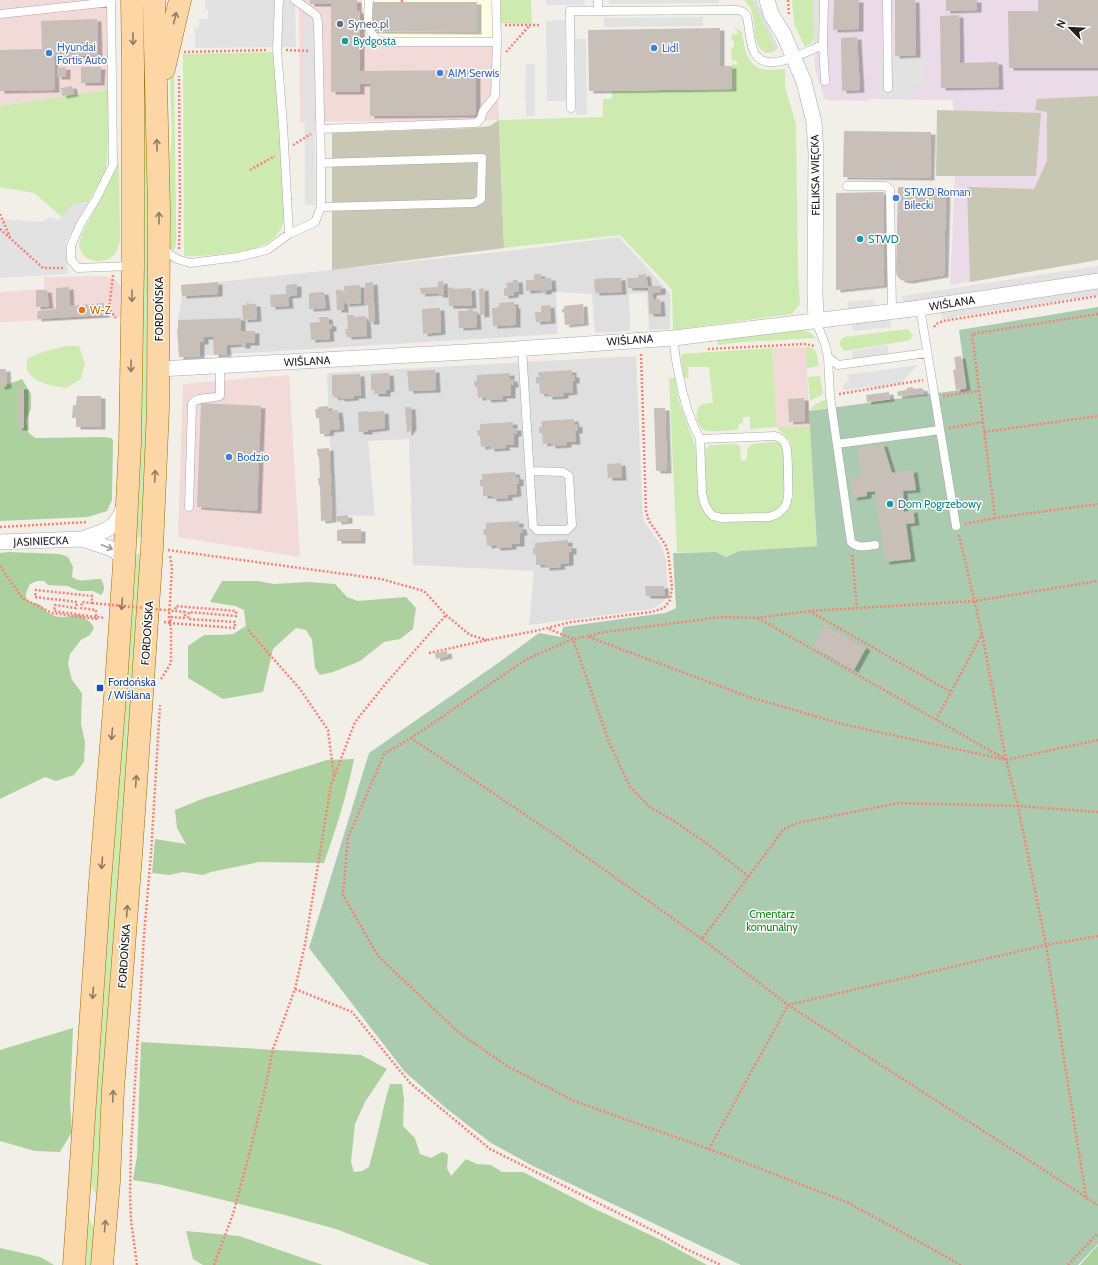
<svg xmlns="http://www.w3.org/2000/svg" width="1098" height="1265" font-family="Cabin,sans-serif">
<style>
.residential{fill:#e0dfdf}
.commercial{fill:#f2dad9}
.industrial{fill:#ebdbe8}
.education{fill:#ffffe5}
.construction{fill:#c7c7b4}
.grass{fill:#cdebb0}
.forest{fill:#add19e}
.cemetery{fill:#aacbaf}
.parking{fill:#e2e2e2}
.plaza{fill:#dddde8}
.building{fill:#c7bfb8;filter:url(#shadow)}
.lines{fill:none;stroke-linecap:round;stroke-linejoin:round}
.service-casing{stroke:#a9a9a9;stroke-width:9}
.minor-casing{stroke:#a9a9a9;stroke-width:16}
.primary-casing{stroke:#a06b00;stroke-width:23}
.path{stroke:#fa8072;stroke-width:2.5;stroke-dasharray:2 2;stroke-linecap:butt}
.service{stroke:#fff;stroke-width:8}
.minor{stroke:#fff;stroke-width:15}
.primary{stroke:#fcd6a4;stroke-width:22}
.path-bridge{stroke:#fa8072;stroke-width:2.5;stroke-dasharray:2 2;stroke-linecap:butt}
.oneway{stroke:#8f7c63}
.oneway2{stroke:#9c9c9c}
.service-dot{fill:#5c6f8a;stroke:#fff;stroke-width:1.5}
.culture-dot{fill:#0f9aa8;stroke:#fff;stroke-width:1.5}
.shop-dot{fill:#3f7fe0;stroke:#fff;stroke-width:1.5}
.food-dot{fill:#e8710a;stroke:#fff;stroke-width:1.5}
.transit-dot{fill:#1a4fb4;stroke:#fff;stroke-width:1.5}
.labels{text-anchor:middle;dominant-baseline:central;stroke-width:3;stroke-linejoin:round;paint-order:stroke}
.service-label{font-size:11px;fill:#4e5e75;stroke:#fff;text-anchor:start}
.culture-label{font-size:11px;fill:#0d838f;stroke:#fff;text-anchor:start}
.shop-label{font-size:11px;fill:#366cbe;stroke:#fff;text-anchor:start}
.street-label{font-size:11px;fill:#222;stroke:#fff}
.food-label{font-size:11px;fill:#c56008;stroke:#fff;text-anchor:start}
.transit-label{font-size:11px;fill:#164399;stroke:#fff;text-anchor:start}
.park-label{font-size:11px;fill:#0c8416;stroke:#fff}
</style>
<defs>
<filter id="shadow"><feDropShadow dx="4.5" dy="2.5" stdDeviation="0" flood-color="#0004"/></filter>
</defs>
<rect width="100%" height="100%" fill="#f2efe9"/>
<path class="residential" d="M619,237L670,293V329L649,330L647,293L629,294L630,331L595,333L592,294L556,292L558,334L179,357L177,329H178V320L182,296L181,285L218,282L517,250Z
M636,356L643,520L662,547L666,560L668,593L664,601L652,609L529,625L534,571L413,565L409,439L368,441L375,516L336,515L329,430L327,373Z"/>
<path class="commercial" d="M0,0H109L111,89L0,106Z
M299,0H362L367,45H496L499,120L300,122Z
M106,276L116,280L122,288L123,317L0,322V292L44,289V277Z
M806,347L810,427H777L772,348Z
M289,375L300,557L178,537L183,384Z"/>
<path class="industrial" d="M813,0H1098V260L950,285L955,175L953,100L869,99V101L825,100L815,69Z"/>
<path class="education" d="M362,0H495L496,45H367Z"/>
<path class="construction" d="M1098,96V260L970,282L967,187L1034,189L1047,161V112L1035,110L1037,99Z
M937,110L1041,113L1036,176H936Z
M499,120L504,248L332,270V133L475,128L490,126Z"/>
<path class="grass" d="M140,0H147L152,339L144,533L139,538L134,535Z
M187,0H191L185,15L174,71L176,217C176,227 178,241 174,250L170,248L167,182L172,136L170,82L174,44Z
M501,0H531L532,24L501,23Z
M744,0H753L776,50L773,52L766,53C747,44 761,13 744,0Z
M792,0H813L814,37L812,43L805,47L794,24Z
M736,28L742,32C744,45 746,65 762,69C769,71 777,69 785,69V87L796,124L798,275L800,304L792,314L673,330L672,290L620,235L504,248L499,120L603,117V99H612V91L732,89V63L736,65L738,62L735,60L732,61L731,48L734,47V41L731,40L732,34L735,35L738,34L737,30H734Z
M273,52L285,205C285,211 285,218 283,224C274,249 245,251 221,254C209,255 197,257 184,256L183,54Z
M111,89L106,171L88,202L73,204L62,217L34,193L0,187V106Z
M119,163L120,241C118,246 117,252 113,256C103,265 82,262 79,246C79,242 81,238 82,234Z
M907,329C911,331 913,335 911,340L845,351C840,348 839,345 841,340L844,337Z
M803,330L811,333L816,338L743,342L718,345L717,340Z
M66,346H79L85,363L81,379L66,388C54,386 31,383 27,369C27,366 27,362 27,359L42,352Z
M806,347L812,348L816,351L819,366L807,368Z
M772,348L777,427H810L817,546L739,551L726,557L716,552H677L669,378H675L678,398L696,449L700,504C703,514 710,520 720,523L774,520L784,514L790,506L793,496L791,444L789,440L777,427L750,429V417H743V423L739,424L738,429L737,430C729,430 711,433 704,430C697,426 693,410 701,405C704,403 709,403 713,403L709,367H688L689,378H683L681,354Z
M820,376L823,394L810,401L808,377Z
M827,399L828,408L810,410C812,405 821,401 827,399Z
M776,442L780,443L783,449C784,459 787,491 785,498C782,506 776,511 769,513L723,515L714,511L710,507L706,499L704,454L705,450L710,445L737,444L740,446L741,461L747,460V450L751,444Z
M138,553L142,555L101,1203L88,1180L135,555Z
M86,1212L98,1236L96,1265H83Z"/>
<path class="forest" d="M22,379L31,394V409L26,420L28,432L35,438L103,437L111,438L113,440L112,500L107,511L88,517L0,521V383L9,384Z
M9,552L60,554L68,557L73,567L72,577C83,584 89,578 101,579C104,585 106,589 101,595L93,591H80L67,586L48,585L44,581H37L30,584L26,593V598C32,605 33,601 40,605C44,607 45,611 49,613C58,620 70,616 80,614L91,623L94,628L90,635L81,640L70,654L68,664L72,680L82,693L81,724L85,742L84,762L74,775L56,781L45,777L0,799V553Z
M222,581H258L274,584L308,582L335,584L347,597L358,601L406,597L416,608L413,629L400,639L384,642L360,661L333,672L320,675L315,668L312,640L306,630L296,628L273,649L263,692L223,699L188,678V646L204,635H221L233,634L246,626L244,610L235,606L210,602Z
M354,759C347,795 336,829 324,863L259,862L211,872L203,875L183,872L169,875L152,873L155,839L186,844L177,828L175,810L202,799L327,760Z
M73,1028L70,1103L72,1132L60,1152L35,1151L0,1141V1050Z
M141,1042L361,1055L387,1069L365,1102L355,1124L351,1162L354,1172L362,1171L369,1167C371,1158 374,1149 376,1140C381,1121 384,1103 390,1084H402L404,1100L403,1126L415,1138L420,1154L431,1158L442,1152L446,1153L448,1155L447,1168L451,1176L466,1159L477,1164L491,1165L502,1172H523L593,1208L663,1241L707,1265H430L336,1229L281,1214L162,1185L133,1180L137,1156Z
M186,1231L239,1236L323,1265H203L193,1259Z
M1098,1245V1265H1080Z
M0,1248L40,1257L54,1265H0Z"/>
<path class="cemetery" d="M1098,307V1244L1078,1265H741L535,1167L491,1143L447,1109L405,1072L309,948L369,753L501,661L539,633L561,637L563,627L665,613L676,608L673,553L716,552L726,557L739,551L817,546L809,411L967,389L959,330Z"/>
<path class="parking" d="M205,0H295L296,47L195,48V28H199V19H208V10H206Z
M546,0H585L584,5H546Z
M609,0H719V3L609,4Z
M815,0H829V40H816Z
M703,17V26L604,27V18Z
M304,18H314L315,205H305Z
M565,20L566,101H547L546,21Z
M575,39H586L587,115H576Z
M881,55L925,57V85H913V98H880Z
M526,64H535V116H526V103L525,102Z
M88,202L66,242L68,274L0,278V219L43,222L50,217L59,220L73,204Z
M1098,266V275L903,304L902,296Z
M1098,286V295L942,319L941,311Z
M874,299L875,307L849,310L847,302Z
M890,318L891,327L853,331L852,322Z
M887,345L889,354L853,359L852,351Z
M918,365L901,383L844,390L843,386L849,378L846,375Z"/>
<path class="plaza" d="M753,0H757L758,4L778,47L776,50Z"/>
<path class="building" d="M310,0H357V11H360V71L476,70V115L370,116V84H360V92H331V4H310Z
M834,0H859V29L833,30Z
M895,0H915L916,55L895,56Z
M946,0H977V10L946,11Z
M1038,0H1098V68H1009L1008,11H1038Z
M372,2H477V32L372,31Z
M959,15L960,63L998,62L999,87L941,88L940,16Z
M97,19L98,55L54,56L55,90L0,91V50L42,49L41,21Z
M720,28V66H732V89L589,91L588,30Z
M857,37L860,90L842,91L841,38Z
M66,67V77H57V68Z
M81,67H101L100,83H81Z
M72,86L74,94L62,96L61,88Z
M844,131L931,132L930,178L843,177Z
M898,187L946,188L944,275L908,281L901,280L897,276L896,271Z
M884,192V285L836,290V193Z
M534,274H541V279L551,278L552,289L547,290V292H541V290L526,291V280H534Z
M646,274L648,286H661V292L652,293V300L660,299L661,314H649L648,288H628L627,278H638V275Z
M608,278H621L622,292L595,293L594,279Z
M513,280H518L519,292H514V295L504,296V288H507L506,283L513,282Z
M443,281L444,295H439L438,293L421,294L420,288L438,287V282Z
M218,282V294L182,296L181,285Z
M373,282L375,322H369L368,305H365L364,289H365V283Z
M297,284V295L288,296L289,306L271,307L270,295L286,294V285Z
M360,285L361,303L345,304L344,286Z
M69,287L70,306L104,303L105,315L37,319L38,311L56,309V288Z
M453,287V289L471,288L472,306H449L448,288Z
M484,288L485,314L480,315L479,289Z
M36,290H47L49,306L36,307Z
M336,290H343L344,310H337Z
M324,292L326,308L309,309V293Z
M514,302V306H516V325L493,326L492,308L499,307V303Z
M246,303H249V304H256L257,319L243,320L242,305H247Z
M583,304L584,323L565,325L564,312L562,313V309H564V306Z
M550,305L551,321L536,322L535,312H541V306Z
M440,308L441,332L423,334L422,309Z
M468,309H473V312L476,311L477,327L459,328L458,311H468Z
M347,315H354V317L366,316L367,336L347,337V335H346L345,329H348Z
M319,317H328L329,324H332V329H329L330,339L311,340L310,323L320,322Z
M241,318V331H255V343H246V346H241V344L226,345L227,354L214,355L213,337H204V342H200V356L179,357L177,329H178V320Z
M961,356L966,388L956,390L953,370L956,369L954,357Z
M0,369H6L7,386L0,387Z
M435,370L436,390L409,391L407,371Z
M572,370V375H575V381H572L573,392L564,393V396L548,397V393L540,394L539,383L536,384V377H539L538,372Z
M389,373L390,389L386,390V394H374V390H371V374Z
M510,373V379H513L514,385H511V396H502L503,399L487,400L486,397L478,398L477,387H475L474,381H477V375Z
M360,374L361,396H354V398L340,399V397L334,398V396H332V375Z
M18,387H24V428H18Z
M912,387L914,389L921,388L923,389L924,393L898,396L897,393L899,391L906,390L907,388Z
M889,392L890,399L867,402L866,395Z
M77,396H101V427H76V418H72L73,405H76Z
M804,398L805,421L789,422L788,399Z
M201,403L261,406L257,511L197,507Z
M328,406V411L338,410L340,429L329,430L330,433L320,434L319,418H316L315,409H318V407Z
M405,407H411L412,427L408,433H407Z
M654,408H665L667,471H656Z
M367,411V412L384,411L385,428L368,430V432H359L358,412Z
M574,419L575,425L578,424V431H575L576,442H567V445L551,446V443L543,444L542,433H539V427H542L541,421Z
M513,422V428H517V434H514V445H505L506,448L490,449V446L481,447L480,436H478L477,430H480V424Z
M883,444L892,473L913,470L916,490L903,491L904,512L913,510L915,523L906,524L911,559L885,562L875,491L867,492V496L853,498L850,478L861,476L857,448Z
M329,448L332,520L321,521L320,486H319L318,478H320L319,457H318L317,449Z
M621,463L622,478H608L607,464Z
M515,472L516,477H519V484H516L517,494L508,495V498L492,499V496H483V486H480V480H482V474Z
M348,515V521L337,522L336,516Z
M519,521V527H522L523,533H520V544H512V547L496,548V545L487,546L486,535H484L483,529H486V523Z
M342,529H361V541H337V530Z
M568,540V546H572V552H569V563L560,564L561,567L545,568V564L536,565V554L533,555V548H535V543Z
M645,586H664L665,596H646Z
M825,625L866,648L854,670L813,647Z
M447,651L448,656L436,659L435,653Z"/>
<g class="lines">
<defs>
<path id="service" d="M295,0L316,15L318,22L321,163
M369,0C368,16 364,36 383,42H497L496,0
M887,0L888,88
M598,11L737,10C737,10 742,11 743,12C747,14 747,18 748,23C751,41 750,65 776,62C792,60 808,51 823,45L824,0
M0,14L111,2L113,165L96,199L80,225L71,246V260L78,268L132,266
M823,45L825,81
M571,108L570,11H598V0
M320,129L477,123L481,118L483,111L495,96L497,42
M847,186H885L890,189L892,311
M289,234L315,222L321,207L474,203L481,199L482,158L321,163V207
M162,247L168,253L177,259L190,263L238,257L267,250L289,234L283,125L277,50L279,0
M920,308L956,526
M816,321L825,344L828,357L838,365L927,353
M674,338C674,350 676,362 679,375C683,398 689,419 700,439L775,436C782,438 786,443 787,450C788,459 788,469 788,478C789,496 790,512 769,517L722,518L713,516L710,513L705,505L702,493L700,439
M522,348L533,526L537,530H567L572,525L569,476L563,472L530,471
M828,357L830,396L851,542C858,549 866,546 875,545
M837,444L940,430
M189,507L192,404C197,396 211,399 220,396V366"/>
<path id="minor" d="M767,0L771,14L784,35L804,82L814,122L816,153L815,293L816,321
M159,369L502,350L674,338L912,309L1098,281
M82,539L112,549L118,553L124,565
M0,542L82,539L104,531L114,525L120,516L124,506"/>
<path id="primary" d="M164,69L180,0
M74,1265L100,882L116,685L124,565L130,443L133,266V67L132,0
M102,1265L109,1182L113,1089L131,856L152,548L158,409L159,209L154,0"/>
</defs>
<use href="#service" class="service-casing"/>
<use href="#minor" class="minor-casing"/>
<use href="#primary" class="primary-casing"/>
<path class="path" d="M788,0L789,15
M402,2V0
M505,25H540
M286,50L309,51
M184,52L267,50
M506,52L530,25
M293,145L311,134
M250,170L275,156
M0,214L10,237
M0,229L43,268H65
M179,249L180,203L179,76
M113,275L109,309L116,318
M1098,314L972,334L995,518L1098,504
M934,327L936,324L943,321L1098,296
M708,349L804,344L815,346
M839,394L923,380
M943,396L979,391
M949,428L983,422
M984,432L1098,416
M965,524L995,518
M0,527L87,522
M959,535L982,634L1006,760L1018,806L1098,812
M168,550L381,579L424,591L446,615L470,635L487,640
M852,555L857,608
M0,566L22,598L52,613L96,619V617
M809,611L951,692L982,634
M96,617L54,611L55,605L76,608L77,602L35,597L36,590L92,596V603L82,602L81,608L96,610V617L105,618
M758,618L1003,758
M164,622L170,623L171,617L185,618V612L175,611L176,606L236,611V616L189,612L188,619L235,622V628L170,623
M549,629L573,639L609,742L630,787L650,807L674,821L709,845L748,876
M248,630L300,689L328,730L334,777
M589,637L746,696L842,724L1006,760L1098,740
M429,653L487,640L535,631L571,622L651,612L664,608L670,600L672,587L668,552L665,544L649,521L646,511L641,353
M161,679L171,663V629L169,618L172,568L170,556
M936,720L951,692
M411,738L527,659L573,639L589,636L599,633L721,617L757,618L809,611L975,601L1098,581
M702,939L788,1005L1098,1205
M295,989L352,1012L410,1083L490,1149L660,1234L684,1248L721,1265
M709,1149L849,1203L961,1265
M1086,1197L1046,945L1018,806L899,803L797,823L784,829L702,939L548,830L411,738L384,754L348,838L343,895L378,956L458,1032L507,1066L574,1101L709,1149L788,1005L1046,945L1098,936
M137,1265L131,1220L130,1195L131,1147L144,935L151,854L160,705
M214,1265L233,1214L249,1155L265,1090L273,1049L295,989L305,944L331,785L355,722L387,682L446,615
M1068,1265L1098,1233"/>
<use href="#service" class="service"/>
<use href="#minor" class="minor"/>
<use href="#primary" class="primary"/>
<path class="path-bridge" d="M92,603L175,611"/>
</g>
<defs><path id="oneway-shaft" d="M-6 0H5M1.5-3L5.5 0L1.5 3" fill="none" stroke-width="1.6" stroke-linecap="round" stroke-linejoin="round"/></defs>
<g class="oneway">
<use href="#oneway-shaft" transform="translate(175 18) rotate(-76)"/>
<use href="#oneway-shaft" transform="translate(133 39) rotate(89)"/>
<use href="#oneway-shaft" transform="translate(157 145) rotate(-91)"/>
<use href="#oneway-shaft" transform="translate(159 218) rotate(-90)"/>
<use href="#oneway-shaft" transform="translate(132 296) rotate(91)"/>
<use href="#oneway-shaft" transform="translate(131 366) rotate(91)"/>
<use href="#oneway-shaft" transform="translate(155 476) rotate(-87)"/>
<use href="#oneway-shaft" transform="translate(122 604) rotate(94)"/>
<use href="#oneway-shaft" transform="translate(112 734) rotate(95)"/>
<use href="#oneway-shaft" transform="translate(136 781) rotate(-86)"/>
<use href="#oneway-shaft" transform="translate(102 863) rotate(95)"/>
<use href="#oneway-shaft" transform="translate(127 911) rotate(-86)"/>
<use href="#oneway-shaft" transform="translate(93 993) rotate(94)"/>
<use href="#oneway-shaft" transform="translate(113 1096) rotate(-88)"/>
<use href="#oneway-shaft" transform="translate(105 1226) rotate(-85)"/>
</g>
<use class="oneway2" href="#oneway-shaft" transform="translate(107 547) rotate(21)"/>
<circle class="service-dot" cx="340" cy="24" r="4"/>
<g class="culture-dot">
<circle cx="345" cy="41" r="4"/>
<circle cx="860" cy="239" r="4"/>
<circle cx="890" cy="504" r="4"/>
</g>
<g class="shop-dot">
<circle cx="654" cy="48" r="4"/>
<circle cx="49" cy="53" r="4"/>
<circle cx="440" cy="73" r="4"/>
<circle cx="896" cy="198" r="4"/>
<circle cx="229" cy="457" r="4"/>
</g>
<circle class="food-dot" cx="82" cy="310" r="4"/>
<rect class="transit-dot" x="96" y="684" width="8" height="8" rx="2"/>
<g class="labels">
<g class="service-label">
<text x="348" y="24">Syneo.pl</text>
</g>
<g class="culture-label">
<text x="353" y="41">Bydgosta</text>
<text x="868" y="239">STWD</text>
<text x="898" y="504">Dom Pogrzebowy</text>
</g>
<g class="shop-label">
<text x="57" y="47">Hyundai<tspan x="57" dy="13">Fortis Auto</tspan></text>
<text x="662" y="48">Lidl</text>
<text x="448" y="73">AIM Serwis</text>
<text x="904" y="192">STWD Roman<tspan x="904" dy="13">Bilecki</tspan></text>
<text x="237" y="457">Bodzio</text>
</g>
<g class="street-label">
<text transform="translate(815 175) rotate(-91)">FELIKSA WIĘCKA</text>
<text transform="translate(952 303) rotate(-9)">WIŚLANA</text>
<text transform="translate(159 309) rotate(-90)">FORDOŃSKA</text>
<text transform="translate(630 340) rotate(-4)">WIŚLANA</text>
<text transform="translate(307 361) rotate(-3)">WIŚLANA</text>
<text transform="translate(41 541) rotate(-2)">JASINIECKA</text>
<text transform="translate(147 633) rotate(-86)">FORDOŃSKA</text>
<text transform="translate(124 956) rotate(-86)">FORDOŃSKA</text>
</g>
<g class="food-label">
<text x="90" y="310">W-Z</text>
</g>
<g class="transit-label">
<text x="108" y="682">Fordońska<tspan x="108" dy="13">/ Wiślana</tspan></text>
</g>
<g class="park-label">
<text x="772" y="914">Cmentarz<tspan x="772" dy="13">komunalny</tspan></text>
</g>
</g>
<g transform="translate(1070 28) rotate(294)" stroke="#ffffff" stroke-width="3" paint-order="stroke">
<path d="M0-3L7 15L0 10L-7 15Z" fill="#222222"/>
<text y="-6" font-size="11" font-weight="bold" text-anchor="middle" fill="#222222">N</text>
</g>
</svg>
